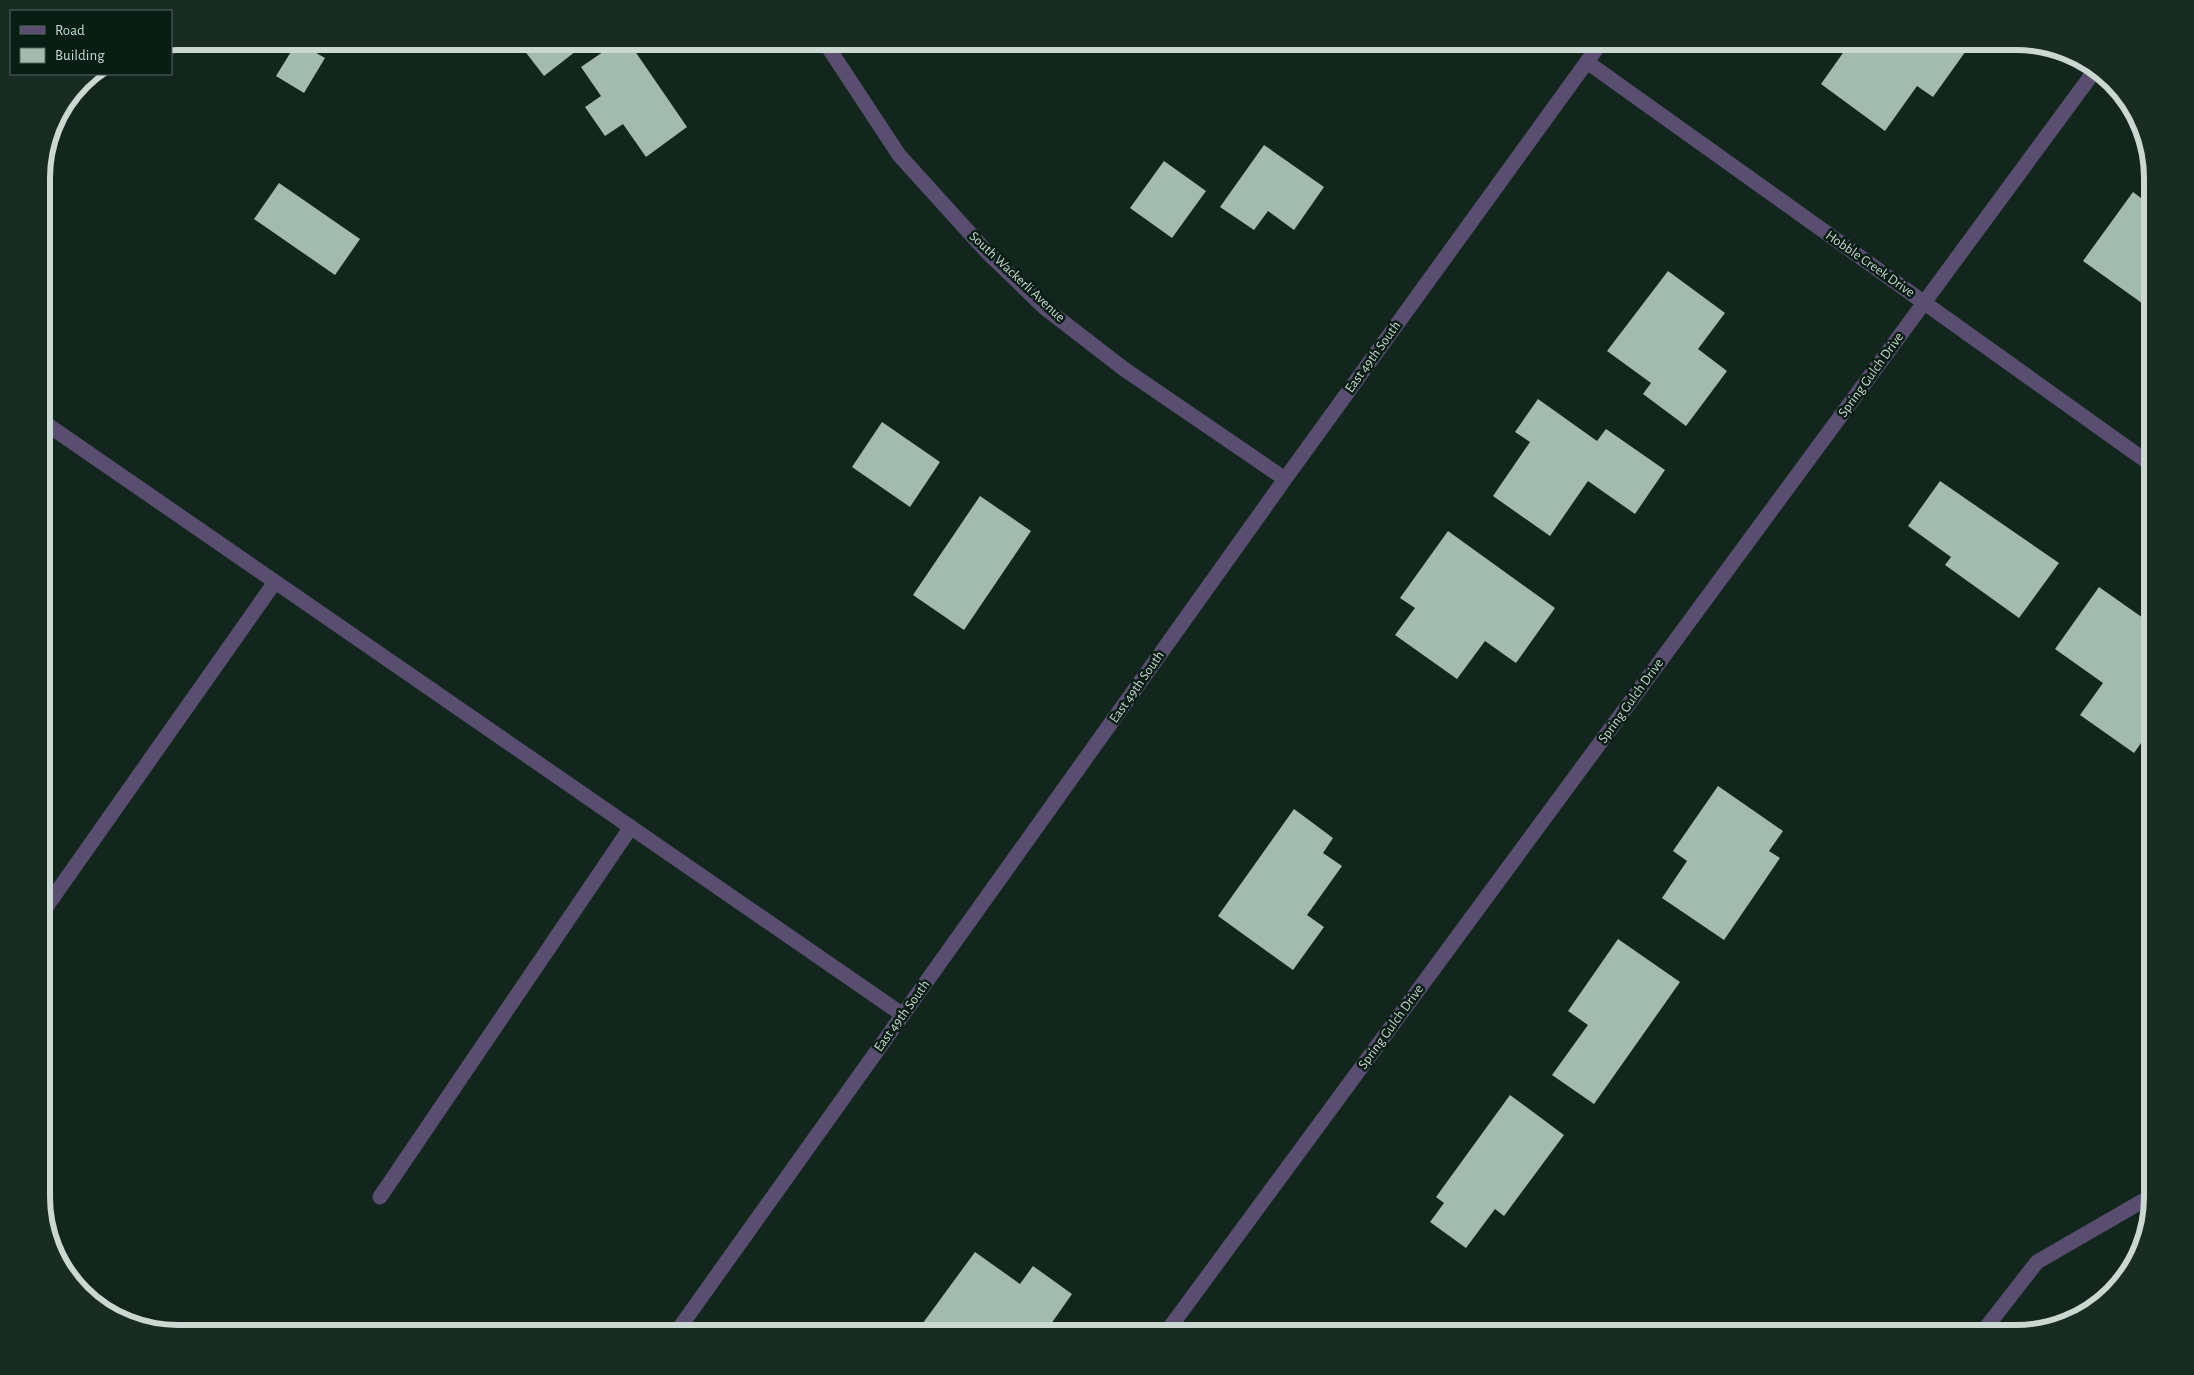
<svg xmlns="http://www.w3.org/2000/svg" width="2194" height="1375" font-family="'Alegreya Sans',sans-serif">
<style>
.building{fill:#a3bbaf}
.lines{fill:none;stroke-linecap:round;stroke-linejoin:round}
.minor{stroke:#594e70;stroke-width:15}
.labels{text-anchor:middle;dominant-baseline:central;stroke-width:5;stroke-linejoin:round;paint-order:stroke}
.street-label{font-size:14px;fill:#cbd7d1;stroke:#081d14}
.rim{fill:none;stroke:#cbd7d1;stroke-width:6}
</style>
<rect width="100%" height="100%" fill="#12261d"/>
<path class="building" d="M517,41H589L544,76Z
M619,41H628L687,127L646,157L623,124L605,136L585,107L601,96L581,67Z
M1848,41H1973L1933,97L1917,86L1885,131L1821,84L1850,43Z
M297,42L325,58L304,93L276,76Z
M1264,145L1324,187L1294,230L1268,211L1254,230L1220,207Z
M1164,161L1206,191L1172,238L1130,208Z
M279,183L360,239L335,275L254,219Z
M2133,192L2153,207V311L2083,261Z
M1668,271L1725,313L1698,349L1727,371L1686,426L1643,394L1651,383L1607,351Z
M1538,399L1597,441L1606,429L1665,470L1635,514L1588,481L1550,536L1493,496L1530,442L1515,432Z
M882,422L940,462L910,507L852,467Z
M1940,481L2059,563L2019,618L1945,565L1951,557L1908,526Z
M980,496L1031,531L964,630L913,595Z
M1448,531L1555,608L1516,663L1485,641L1457,679L1395,635L1415,608L1400,598Z
M2099,587L2153,625V726L2134,753L2080,715L2103,683L2055,649Z
M1718,786L1783,831L1769,851L1780,858L1724,940L1662,898L1687,861L1673,851Z
M1294,809L1333,838L1323,853L1342,866L1307,915L1324,927L1293,970L1218,916Z
M1618,939L1680,982L1594,1104L1552,1075L1588,1025L1568,1011Z
M1510,1095L1564,1135L1504,1216L1495,1209L1466,1248L1430,1222L1444,1203L1436,1197Z
M975,1252L1020,1284L1033,1266L1072,1294L1044,1334H930L920,1327Z"/>
<g class="lines">
<path class="minor" d="M824,41L899,155L986,251L1045,308L1124,369L1285,479
M1587,62L2153,466
M42,421L903,1015
M42,913L275,582
M380,1197L631,827
M675,1334L1285,479L1602,41
M1165,1334L2096,69
M1981,1334L2037,1262L2153,1195"/>
</g>
<g class="labels">
<g class="street-label">
<text transform="translate(1870 264) rotate(35)">Hobble Creek Drive</text>
<text transform="translate(1017 277) rotate(43)">South Wackerli Avenue</text>
<text transform="translate(1373 357) rotate(-54)">East 49th South</text>
<text transform="translate(1871 375) rotate(-54)">Spring Gulch Drive</text>
<text transform="translate(1137 687) rotate(-55)">East 49th South</text>
<text transform="translate(1631 701) rotate(-54)">Spring Gulch Drive</text>
<text transform="translate(902 1016) rotate(-54)">East 49th South</text>
<text transform="translate(1391 1027) rotate(-54)">Spring Gulch Drive</text>
</g>
</g>
<path d="M0 0H2194V1375H0ZM178 50H2016A128 128 0 0 1 2144 178V1197A128 128 0 0 1 2016 1325H178A128 128 0 0 1 50 1197V178A128 128 0 0 1 178 50Z" fill="#182c23" fill-rule="evenodd"/>
<path class="rim" d="M178 50H2016A128 128 0 0 1 2144 178V1197A128 128 0 0 1 2016 1325H178A128 128 0 0 1 50 1197V178A128 128 0 0 1 178 50Z"/>
<rect x="10" y="10" width="162" height="65" fill="#081d14" stroke="#566760"/>
<rect x="20" y="26" width="25" height="8" fill="#594e70" stroke="#566760"/>
<text x="55" y="35" font-size="15" fill="#cbd7d1">Road</text>
<rect x="20" y="48" width="25" height="15" fill="#a3bbaf" stroke="#566760"/>
<text x="55" y="60" font-size="15" fill="#cbd7d1">Building</text>
</svg>
